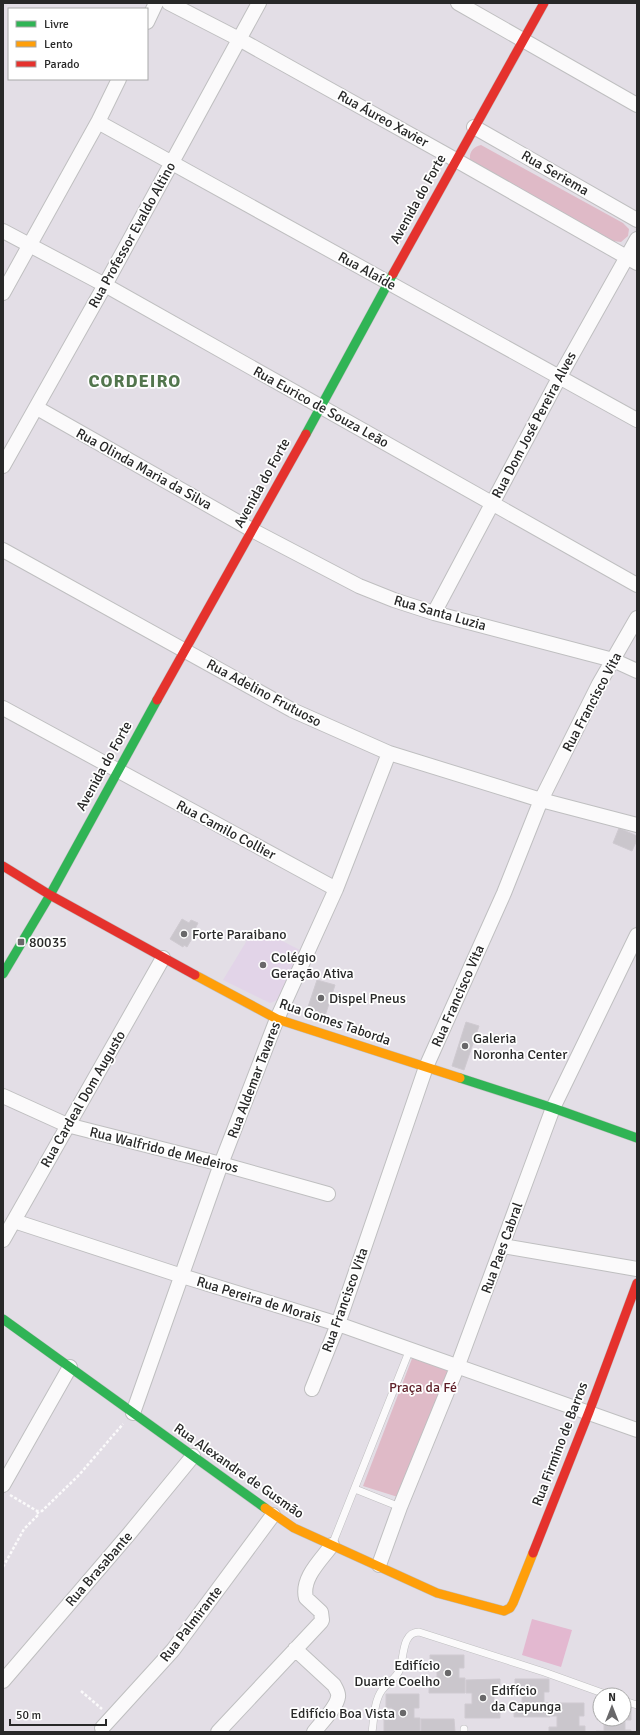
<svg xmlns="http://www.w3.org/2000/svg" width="640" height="1735" font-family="Signika,sans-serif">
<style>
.education{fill:#e2d4e8}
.green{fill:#dfbac7}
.pitch{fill:#e3b8d0}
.building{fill:#cac6cc;stroke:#cfcad1}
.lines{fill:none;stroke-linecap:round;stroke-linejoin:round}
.lane-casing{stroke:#bfbfc0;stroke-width:8}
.street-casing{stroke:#bfbfc0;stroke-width:16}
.fast-casing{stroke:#bfbfc0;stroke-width:10}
.slow-casing{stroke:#bfbfc0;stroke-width:10}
.jam-casing{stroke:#bfbfc0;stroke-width:10}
.path{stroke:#fbfafb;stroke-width:2.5;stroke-dasharray:3 2;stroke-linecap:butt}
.lane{stroke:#fbfafb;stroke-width:7}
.street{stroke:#fbfafb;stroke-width:14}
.fast{stroke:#30b455;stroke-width:9}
.slow{stroke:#ff9f0a;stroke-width:9}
.jam{stroke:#e5322d;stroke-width:9}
.poi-dot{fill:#69686a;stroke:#fff;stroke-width:1.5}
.labels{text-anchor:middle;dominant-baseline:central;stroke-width:3.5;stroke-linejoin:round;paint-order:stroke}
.street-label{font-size:14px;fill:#282828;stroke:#fff}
.poi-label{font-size:14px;fill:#282828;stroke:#fff;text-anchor:start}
.park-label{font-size:14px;fill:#5f1f28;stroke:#fff}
.district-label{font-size:18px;font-weight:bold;letter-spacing:1px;fill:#52754d;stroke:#fff}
</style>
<rect width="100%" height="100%" fill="#e3dee6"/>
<path class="education" d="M255,927L300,950L277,1000L273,1002L270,1003L223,980Z"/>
<path class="green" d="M481,145L623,223L629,229L628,236L621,242L613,241L498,178L470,160C469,152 473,147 481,145Z
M413,1356L451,1370L401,1498L363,1486Z"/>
<path class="pitch" d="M532,1619L572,1630L561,1667L522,1655Z"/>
<path class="building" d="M619,828L637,836V840L632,851L613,843Z
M182,919L189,923L191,920L198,923L195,929L197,930L187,947L184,945L183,947L170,939Z
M317,980L335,985L325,1016L307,1010Z
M466,1022L479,1026L464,1070L452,1066Z
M430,1655H464V1668H459V1678H465V1693H429V1679H437V1668H430Z
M500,1679V1693H494V1703H500V1718H465V1704H472V1693H466V1680Z
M515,1679H549V1692H544V1703H550V1717H514V1703H522V1693H515Z
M386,1694H419V1708H414V1718H420V1732H384V1718H392V1708H386Z
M550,1703H584V1716H579V1726H585V1732H549V1727H557V1716H551Z
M597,1707H600V1719H624V1707H631V1720H625V1730H631V1732H596V1731H604V1720H597Z
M421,1719H454L455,1732H421Z"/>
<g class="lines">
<defs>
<path id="lane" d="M355,1489L400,1507
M332,1545L410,1349
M624,1701L637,1705
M372,1732C374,1719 374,1701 382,1690C387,1683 397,1678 400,1669C404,1657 402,1632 419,1632L544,1672L608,1695
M464,1732V1729"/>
<path id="street" d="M169,3L239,39L447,155L637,263
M458,3L637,105
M147,22L156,3
M98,122L637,420
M474,127L637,220
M3,231L105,285L637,585
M3,293L98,122L119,79
M37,408L252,530L359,586L394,600L434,613L613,660L637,671
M3,466L105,285L259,3
M3,550L292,710L389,753L541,800L637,825
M434,613L559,378L637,239
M3,708L336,889
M3,1096L67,1125L221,1164L328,1194
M14,1221L182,1276L338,1324L637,1430
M3,1240L163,958
M503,1246L637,1269
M312,1389L338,1324L426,1067L504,893L541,800L599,684L637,618
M133,1413L221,1164L277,1019L336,889L389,753
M3,1485L70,1367
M379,1565L400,1507L458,1365L553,1108L637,935
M295,1649L334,1685C336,1689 339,1693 338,1697C337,1707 320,1724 314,1732
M3,1681L129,1534L193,1456
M102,1728L173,1650L273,1515
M218,1732L321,1622L322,1620L321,1612L306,1598C301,1578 321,1560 332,1545"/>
<path id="fast" d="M306,434L393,274
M3,974L50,895L157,700
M460,1078L553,1108L637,1138
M3,1319L265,1508"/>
<path id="slow" d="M195,975L277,1019L460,1078
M265,1508L294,1528L437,1593L504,1611L510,1608L513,1603L533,1553"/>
<path id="jam" d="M393,274L544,3
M157,700L306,434
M3,866L50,895L195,975
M533,1553L589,1412L637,1283"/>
</defs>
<use href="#lane" class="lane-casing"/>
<use href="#street" class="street-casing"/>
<use href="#fast" class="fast-casing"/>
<use href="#slow" class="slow-casing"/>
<use href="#jam" class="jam-casing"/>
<path class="path" d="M10,1495L37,1511H42L79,1475L123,1424
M3,1567L24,1529L39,1514L37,1512
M81,1691L102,1709"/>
<use href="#lane" class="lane"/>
<use href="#street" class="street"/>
<use href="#fast" class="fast"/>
<use href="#slow" class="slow"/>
<use href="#jam" class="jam"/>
</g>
<g class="poi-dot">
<circle cx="184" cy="934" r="4"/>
<rect x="17" y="938" width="8" height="8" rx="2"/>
<circle cx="263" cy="965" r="4"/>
<circle cx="321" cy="998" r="4"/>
<circle cx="465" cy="1046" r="4"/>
<circle cx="448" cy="1673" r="4"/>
<circle cx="483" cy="1698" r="4"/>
<circle cx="403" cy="1713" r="4"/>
</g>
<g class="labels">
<g class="street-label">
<text transform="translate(383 119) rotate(29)">Rua Áureo Xavier</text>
<text transform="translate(555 173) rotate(30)">Rua Seriema</text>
<text transform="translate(418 199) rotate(-61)">Avenida do Forte</text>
<text transform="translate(132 235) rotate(-61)">Rua Professor Evaldo Altino</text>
<text transform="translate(367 271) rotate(29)">Rua Alaíde</text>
<text transform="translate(321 407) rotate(29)">Rua Eurico de Souza Leão</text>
<text transform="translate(534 425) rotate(-62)">Rua Dom José Pereira Alves</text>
<text transform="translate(144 469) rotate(29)">Rua Olinda Maria da Silva</text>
<text transform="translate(262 483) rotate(-61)">Avenida do Forte</text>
<text transform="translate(440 613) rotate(16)">Rua Santa Luzia</text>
<text transform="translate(264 693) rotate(28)">Rua Adelino Frutuoso</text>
<text transform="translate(592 702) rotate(-62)">Rua Francisco Vita</text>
<text transform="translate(104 766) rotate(-61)">Avenida do Forte</text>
<text transform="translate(226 830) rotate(28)">Rua Camilo Collier</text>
<text transform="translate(458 996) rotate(-66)">Rua Francisco Vita</text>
<text transform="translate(335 1022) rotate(19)">Rua Gomes Taborda</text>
<text transform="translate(254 1080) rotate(-69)">Rua Aldemar Tavares</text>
<text transform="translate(83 1099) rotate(-60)">Rua Cardeal Dom Augusto</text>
<text transform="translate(164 1150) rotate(14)">Rua Walfrido de Medeiros</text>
<text transform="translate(502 1248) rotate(-70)">Rua Paes Cabral</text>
<text transform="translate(259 1300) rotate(17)">Rua Pereira de Morais</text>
<text transform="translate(345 1300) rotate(-70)">Rua Francisco Vita</text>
<text transform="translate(560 1444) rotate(-69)">Rua Firmino de Barros</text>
<text transform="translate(239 1471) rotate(35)">Rua Alexandre de Gusmão</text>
<text transform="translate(99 1569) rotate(-49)">Rua Brasabante</text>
<text transform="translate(191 1624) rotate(-52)">Rua Palmirante</text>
</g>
<g class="poi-label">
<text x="192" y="934">Forte Paraibano</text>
<text x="29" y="942">80035</text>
<text x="271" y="957">Colégio<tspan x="271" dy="16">Geração Ativa</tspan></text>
<text x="329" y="998">Dispel Pneus</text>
<text x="473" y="1038">Galeria<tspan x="473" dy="16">Noronha Center</tspan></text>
<text x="440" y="1665" text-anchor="end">Edifício<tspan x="440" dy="16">Duarte Coelho</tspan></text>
<text x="491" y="1690">Edifício<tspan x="491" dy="16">da Capunga</tspan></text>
<text x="395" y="1713" text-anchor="end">Edifício Boa Vista</text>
</g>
<g class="park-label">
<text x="423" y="1387">Praça da Fé</text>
</g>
<g class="district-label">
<text x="135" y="381">CORDEIRO</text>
</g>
</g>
<rect width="640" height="1735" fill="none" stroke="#282828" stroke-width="8"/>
<rect x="8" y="8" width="140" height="72" fill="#ffffff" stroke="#a9a9a9"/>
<rect x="16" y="21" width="20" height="6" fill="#30b455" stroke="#a9a9a9"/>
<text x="44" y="28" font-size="12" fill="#282828">Livre</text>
<rect x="16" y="41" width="20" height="6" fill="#ff9f0a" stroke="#a9a9a9"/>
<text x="44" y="48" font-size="12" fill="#282828">Lento</text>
<rect x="16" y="61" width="20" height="6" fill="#e5322d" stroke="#a9a9a9"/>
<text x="44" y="68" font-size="12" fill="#282828">Parado</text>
<g transform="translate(612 1707)"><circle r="19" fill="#ffffff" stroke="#a9a9a9"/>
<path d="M0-3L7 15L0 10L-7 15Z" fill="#69686a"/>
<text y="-6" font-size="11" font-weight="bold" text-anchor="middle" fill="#282828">N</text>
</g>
<path d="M10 1719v6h96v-6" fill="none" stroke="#282828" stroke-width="2"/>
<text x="16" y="1719" font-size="12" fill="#282828" stroke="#ffffff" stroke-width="3" paint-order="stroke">50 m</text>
</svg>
